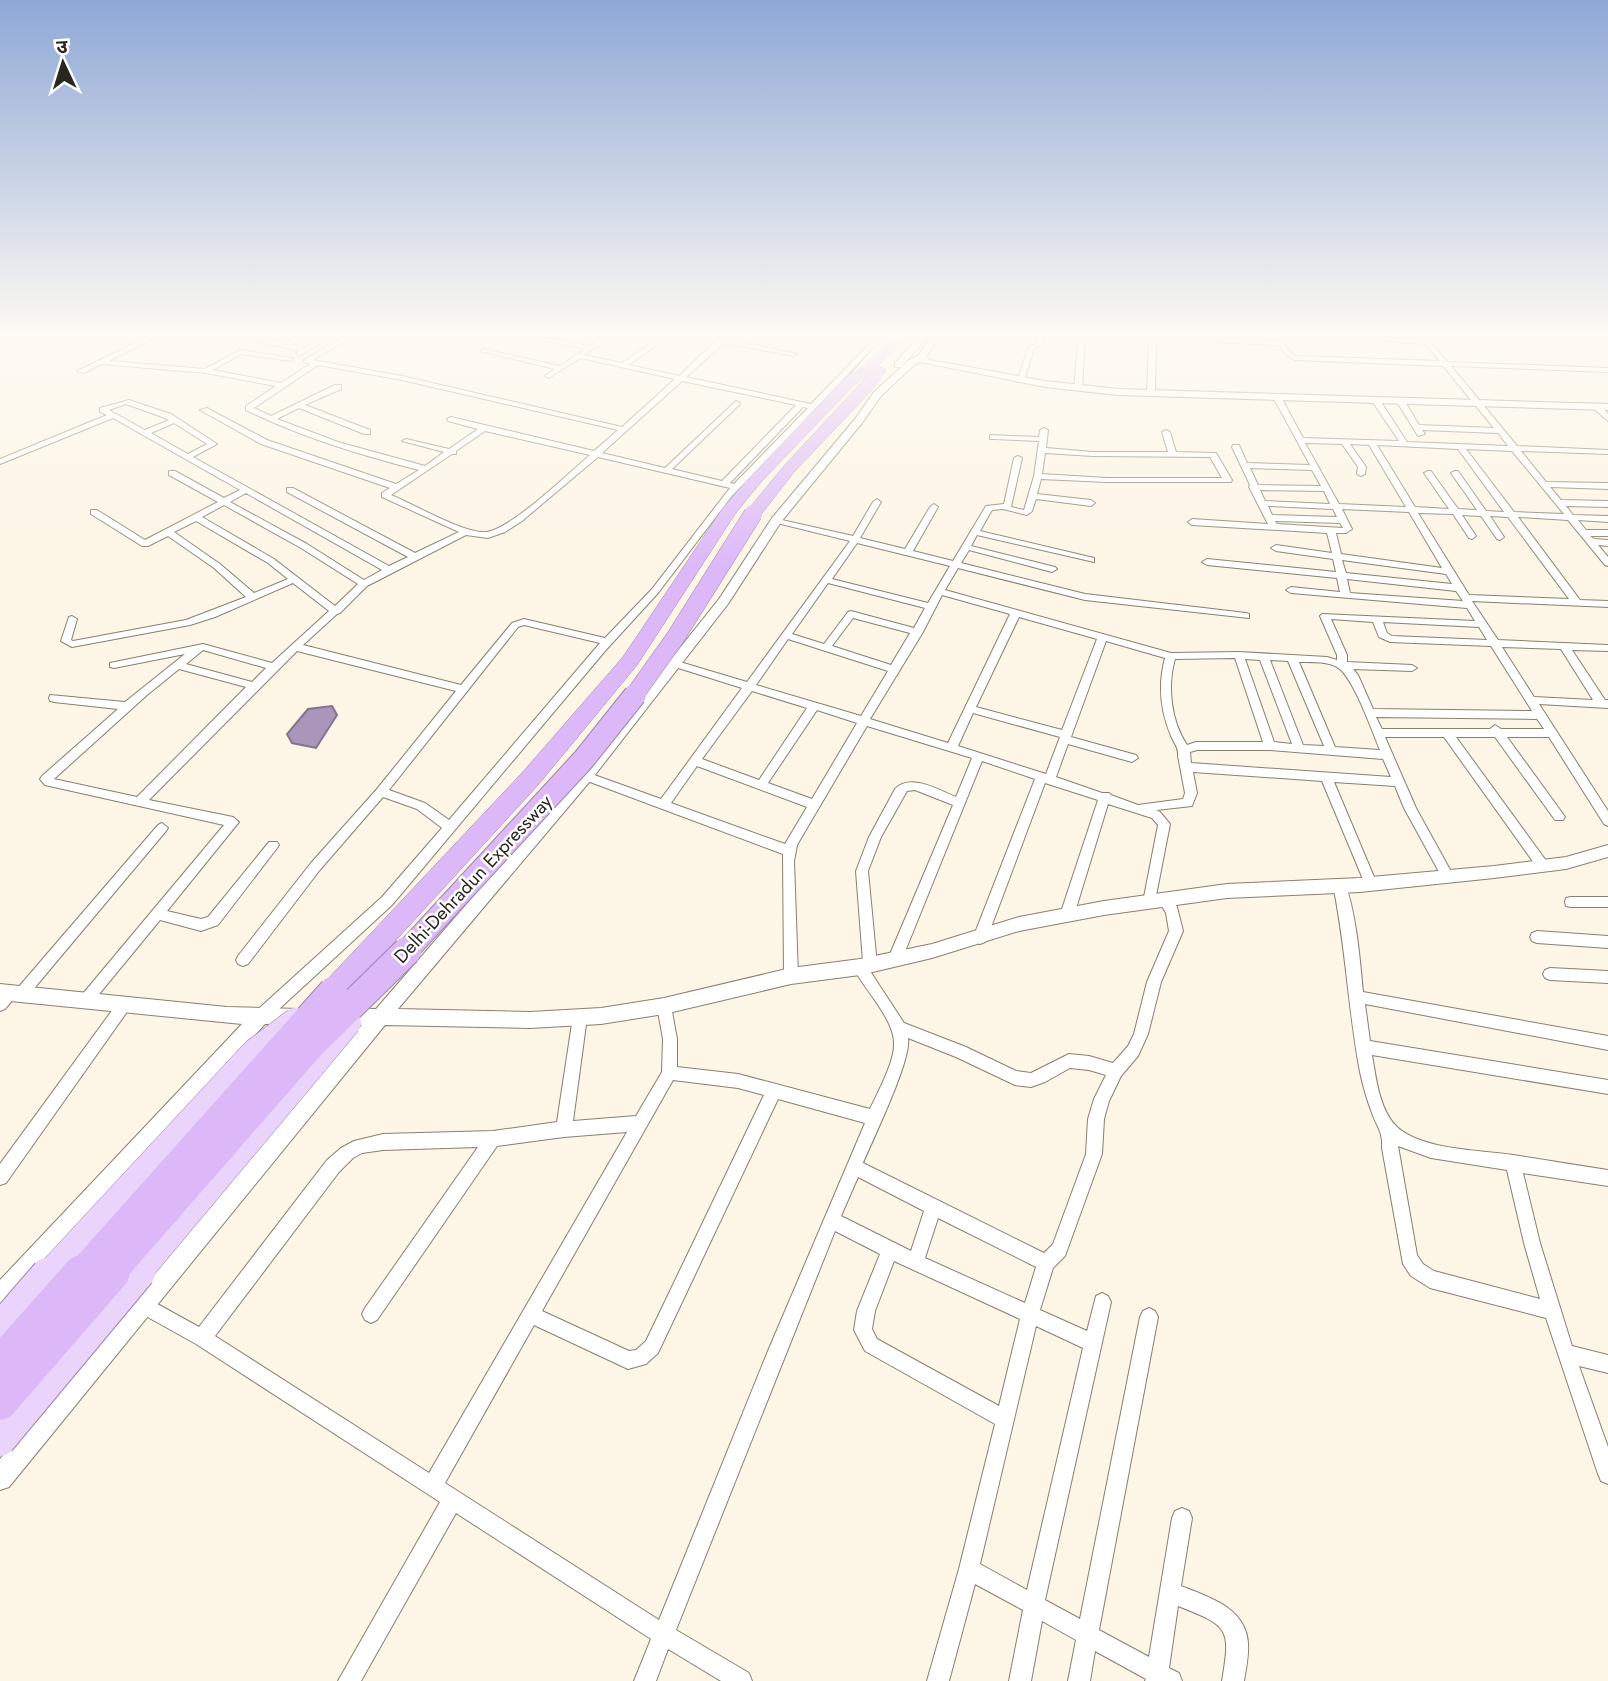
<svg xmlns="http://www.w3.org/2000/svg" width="1608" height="1681" font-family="Jost,'Noto Sans Devanagari',sans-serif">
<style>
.water{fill:#aa95bb;stroke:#83748c;stroke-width:2}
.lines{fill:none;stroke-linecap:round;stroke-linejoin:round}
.minor-casing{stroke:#878072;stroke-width:2}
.tertiary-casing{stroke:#878072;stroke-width:2}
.motorway-casing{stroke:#9d85ac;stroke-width:1}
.minor{fill:#fff;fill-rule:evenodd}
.tertiary{fill:#fff;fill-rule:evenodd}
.motorway{fill:#dcb8f8;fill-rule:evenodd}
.primary-bridge-far1-casing{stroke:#9d85ac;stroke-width:25;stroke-linecap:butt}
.primary-bridge-casing{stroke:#9d85ac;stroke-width:32;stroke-linecap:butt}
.motorway-bridge-far3-casing{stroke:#9d85ac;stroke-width:19;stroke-linecap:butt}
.motorway-bridge-far2-casing{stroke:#9d85ac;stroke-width:24;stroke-linecap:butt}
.motorway-bridge-far1-casing{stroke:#9d85ac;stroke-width:30;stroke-linecap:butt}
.motorway-bridge-casing{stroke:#9d85ac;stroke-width:37;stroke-linecap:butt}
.primary-bridge-far1{stroke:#ead4fb;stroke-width:24}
.primary-bridge{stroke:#ead4fb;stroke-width:30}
.motorway-bridge-far3{stroke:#dcb8f8;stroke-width:18}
.motorway-bridge-far2{stroke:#dcb8f8;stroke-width:22}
.motorway-bridge-far1{stroke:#dcb8f8;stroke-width:28}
.motorway-bridge{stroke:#dcb8f8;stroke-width:35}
.labels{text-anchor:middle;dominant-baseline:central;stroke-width:5;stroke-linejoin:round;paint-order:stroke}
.street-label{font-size:19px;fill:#292620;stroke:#fff}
</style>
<rect width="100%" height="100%" fill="#fdf5e5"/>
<path class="water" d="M332,706L337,715L316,748L292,743L287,734L308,709Z"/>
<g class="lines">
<defs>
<path id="minor" d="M156,333H164L109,361L205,369L240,350L292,358L293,359L290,361L241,354L213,370L281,383L310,364L304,362V360L350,333H358L313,360L402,376L622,427L675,379L580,358L549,378L545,376L555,369L480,351L483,349L560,366L585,349L504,333H517L590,346L609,333H616L584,355L622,363L666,333H673L629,365L679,376C691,365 720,333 734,333L728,339L797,354L794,356L724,343L686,377L811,404L880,333H887L731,497L658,593L605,651L392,905L265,1022L260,1023L255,1022L253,1017L255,1012L382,897L442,828L417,809L383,797L319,871L248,964L243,966L238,964L236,960L238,956L311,863L377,789L456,691L297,651L149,800L233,817L239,822L167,911L201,919L208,917L269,842H277L279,845L277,848L218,925L201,931L160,920L91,1004L86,1006L81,1004L79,1000L81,996L224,825L45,785L40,779L42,776L118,709L54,702L50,701L49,698L50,695L125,702L185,654L114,668L110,667V663L203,644L272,663L329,611L293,583L215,617L190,625L72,647L61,641L69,617L72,616L77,619L71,640L73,641L186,620L246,597L214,568L168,536L148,546H142L91,514V510H97L145,540L218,502L169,475V471H175L224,498L240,490L113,418L0,464V459L107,415L100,412V408L129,400L171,414L217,444L193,457L389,566L408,557L287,492V488H293L415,553L459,532L382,497V493L390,488L261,444L200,410L207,408L267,440L396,484L419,470C359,455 301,437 246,410V406L276,386L206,373L101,364L84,373L77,371ZM318,365L402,380L618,430L594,451L451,417L447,419L448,421L478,429L449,449L406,439L402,441L444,452L425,466L338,442L277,419L299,408L364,434H370V430L305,405L341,389V385H335L271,416L254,408ZM682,381L796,405L722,481L672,469L739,405L740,403L736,401L665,468L602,453ZM126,404L165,418L169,420L145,430L109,410ZM803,407L808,408L734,484L730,483ZM174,423L207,444L188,454L151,433ZM485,431L590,455C570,472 510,530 486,532C465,534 413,504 391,495L452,454H456V451ZM598,457L730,488L652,589L605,638L524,619L512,623L461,685L303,645L337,614L340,613L367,586L466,535L488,538L505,532L522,521ZM246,493L382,570L364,580L307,544L230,502ZM224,505L301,548L358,584L335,606L331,603L274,559L202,517ZM196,521L268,563L288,579L254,593L220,564L174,532ZM524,625L600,643L449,820L425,803L389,790L518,627ZM203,650L266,668L252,682L186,664ZM179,669L246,687L137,797L54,779L147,695Z
M220,333H232L265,340L277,333H285L272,341L284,343L303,333H311L291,345L305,348L330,333H338L299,356L296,354L299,351Z
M1038,333H1044L1043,344L1034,349L1024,380L1017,382L1028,348L1037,343Z
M1079,333H1085L1082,388L1078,390L1074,388Z
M1103,333L1150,337V333H1156V335L1277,341L1284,343L1292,354L1296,356L1440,361L1425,344L1324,337L1321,335L1324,333L1422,340L1417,333H1423L1447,362L1608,368V372L1451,366L1517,446L1608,450V454L1521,451L1546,482L1608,483V489L1550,487L1561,500L1608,501V507L1566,506L1573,515L1608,516V522L1578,520L1586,530H1608V536H1590L1594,539L1608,540V546L1598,545L1608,557V566L1605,565L1568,520L1518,517L1580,600L1608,601V607L1472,601L1498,640L1608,645V651L1572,650L1605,700H1608V708L1539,704L1608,811V826L1604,824L1549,737H1507L1563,814L1565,817L1563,820H1555L1495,737H1456L1547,862L1549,866L1547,870H1539L1444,737H1385L1416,808L1454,877L1452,881H1444L1404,808L1395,786L1334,782L1377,884L1375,888H1367L1365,884L1322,781L1193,772L1197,793L1192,806L1156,810L1160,812L1170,824L1154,906L1149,907L1144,906L1143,902L1158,825L1152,818L1108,804L1074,915L1072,919L1067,920L1062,919L1060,915L1098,800L1045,783L987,938L985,942L980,944L975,942L973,938L1035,779L982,761L902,959L900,963L895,965L890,963L888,959L953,805L915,790L907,791L881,837L868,871L877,965L875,969L870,971L904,1023L966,1047L1016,1071L1031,1073L1069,1054L1089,1056L1113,1063L1128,1046L1134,1034L1147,982L1169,931L1166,913L1158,900L1159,896L1164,895L1169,896L1177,907L1183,931L1161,982L1148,1034L1138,1056L1121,1076L1109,1101L1104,1119L1102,1154L1065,1256L1053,1268L1040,1310L1087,1331L1096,1296L1102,1293L1108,1296L1111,1302L1045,1600L1080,1619L1140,1317L1143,1311L1149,1308L1155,1311L1158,1317L1099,1630L1149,1657L1172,1518L1175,1511L1182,1508L1189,1511L1192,1518L1181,1586C1209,1597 1246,1608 1248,1643C1249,1655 1246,1669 1244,1681H1222C1231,1628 1229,1626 1178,1606L1169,1668L1179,1673L1182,1681H1145L1146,1679L1095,1651L1090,1681H1068L1076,1640L1042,1621L1031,1681H1009L1023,1610L975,1584L949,1681H927L959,1569L995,1424L865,1351L854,1330L857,1311L880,1254L835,1231L676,1630L749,1673L752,1681H721L668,1649L656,1681H634L651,1639L456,1513L361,1681H338L440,1502L196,1344L135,1310L132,1304L135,1298L141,1295L199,1327L327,1160L341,1148L354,1141L383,1134L493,1131L557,1122L573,1017L575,1012L580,1011L585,1012L587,1017L573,1121L636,1116L662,1072L663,1039L657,1006L659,1002L664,1000L669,1002L671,1006L677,1039V1067L738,1074L870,1109C878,1092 895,1061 894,1043C894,1019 864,989 853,967L855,963L863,962L856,871L869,837L895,789C911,773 938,790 956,797L972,758L867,726L797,845L794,861L798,976L796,980L791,982L786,980L784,976L783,854L582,779L580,776L586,772L661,799L742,688L672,666V662H680L747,682L850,541L773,522V518L853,536L873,502L877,499L881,502L860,538L905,549L930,507L934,504L938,507L913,551L953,561L986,506L1004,504L1014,458L1018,456L1022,458L1011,507L1024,510L1034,476L1039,441L993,439H990V435L1039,437L1040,430L1044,428L1048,430L1046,448L1093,452H1168L1162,432L1166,430L1170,432L1176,452L1216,453L1232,480L1231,482H1107L1041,479L1037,494L1091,500L1095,503L1091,506L1036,499L1032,511L1027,515L1003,509L992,510L980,531L1094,558V562L977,535L971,546L1055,567L1057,569L1052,572L969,550L961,563L1085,594L1246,613L1249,614V618L1085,600L958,568L945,590L1171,653L1239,652L1327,657L1337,660V655L1320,616L1322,614L1475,621L1467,608L1291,593L1286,590L1291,587L1340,592L1337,578L1207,565L1202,562L1207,559L1336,572L1333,559L1276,551L1271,548L1276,545L1332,553L1327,533L1192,525L1188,522L1192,519L1268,524L1249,487L1250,485L1232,447L1233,445H1239L1247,463L1310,465L1273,397L1277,395L1281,397L1303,438L1399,441L1372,401L1376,399H1379L1407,442L1508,446L1498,433L1422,430L1425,434L1418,436L1397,402L1398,400H1404L1419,425L1494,428L1443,366L1295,360L1287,356L1280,346L1277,345L1156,339L1155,393L1151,395L1147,393L1149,341L1106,335ZM1305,443L1342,444L1358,467L1357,474L1361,476L1365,474L1366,467L1350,444L1369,445L1406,507L1339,504ZM1377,445L1458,449L1504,512L1486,511L1458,471H1455L1451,473L1477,510L1458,509L1431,471H1428L1424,473L1449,509L1415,507ZM1466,449L1512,451L1564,514L1514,512ZM1045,453L1093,456L1210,457L1222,478H1107L1042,474ZM1250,468L1312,470L1321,486L1258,485ZM1260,490L1324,491L1330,504L1265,501ZM1268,506L1333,509L1337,517L1272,515ZM1342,509L1409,512L1442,568L1341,554L1336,533H1346L1352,529ZM1418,513L1453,514L1469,538L1472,539L1476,536L1462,515L1481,516L1497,539L1500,540L1504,537L1490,516L1508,517L1569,599L1469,595ZM1275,521L1340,523L1343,528L1277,524ZM857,543L950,566L928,603L832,579ZM1342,560L1446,574L1452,584L1346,573ZM1347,579L1456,591L1463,601L1350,593ZM828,583L925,608L914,628L851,611L848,612L824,644L792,634ZM942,595L1010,614L948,743L870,719L923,632ZM1019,617L1097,639L1062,730L976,707ZM853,618L910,633L891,665L832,646ZM1331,619L1373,622L1379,637L1390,642L1491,646L1532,711L1373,709L1358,675L1353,669L1412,671L1417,668L1412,665L1347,662V655ZM1383,622L1479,627L1487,640L1392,636L1387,633ZM788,639L888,671L861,716L756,685ZM1106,641L1165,658C1158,684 1160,710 1171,736C1174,743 1179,748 1178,756L1185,793L1183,799L1138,805L1111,795L1109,793H1102L1056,777L1068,744L1132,762L1138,758L1136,755L1071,737ZM1502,647L1561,649L1593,700L1534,697ZM1235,658L1263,742H1196L1187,745C1171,721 1167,686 1175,659ZM1245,659L1260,660L1292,744L1274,742ZM1270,660L1288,661L1324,746L1303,745ZM1299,662C1311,662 1326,661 1337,667C1353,676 1372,731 1380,750L1335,747ZM752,691L807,708L759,780L702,759ZM817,710L857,723L812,799L768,783ZM973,713L1060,737L1046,774L958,746ZM1376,717L1537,719L1544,729H1501L1495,725L1490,729H1382ZM1197,750H1270L1383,759L1391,777L1191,763L1190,752ZM697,766L807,807L785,844L671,803ZM908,1038L956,1057L1015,1085L1031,1087L1045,1082L1070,1068L1089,1070L1106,1075L1094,1099L1088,1119L1086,1154L1053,1244L1044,1253L863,1163C873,1139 912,1059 908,1038ZM673,1080L738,1088L764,1095L646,1341L636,1350L629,1351L542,1311ZM778,1099L865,1123L768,1351L659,1620L445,1483L534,1325L628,1369L646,1364L658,1353ZM627,1132L429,1473L215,1336L339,1172L353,1158L362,1153L383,1150L478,1147L365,1308L362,1314L365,1320L371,1323L377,1320L497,1146L564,1137ZM858,1177L924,1211L911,1251L841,1216ZM938,1218L1036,1267L1025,1303L925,1258ZM894,1261L1020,1319L999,1406L877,1339L872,1329L875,1311ZM1036,1326L1083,1348L1027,1590L980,1564Z
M1596,333H1603L1608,336V341Z
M1594,405H1600L1608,414V421L1594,409Z
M162,823L168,828L166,831L26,998L21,1000L15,997L5,1009L0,1011V995L5,989L10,987L16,990L158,825Z
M1339,880L1344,881C1356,911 1360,959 1363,992L1608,1036V1050L1365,1004L1370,1041L1608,1080V1094L1372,1055C1376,1078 1379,1107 1395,1125C1418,1150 1481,1150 1513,1155C1545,1160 1576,1165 1608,1170V1186L1523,1173L1540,1243L1572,1346L1608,1355V1373L1579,1366L1608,1447V1484L1601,1481L1598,1474L1546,1318L1430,1288L1411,1276L1403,1264L1382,1148C1383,1131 1377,1128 1372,1113C1367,1100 1363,1086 1360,1072C1348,1010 1346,947 1333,885L1334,881ZM1398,1146L1431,1158L1507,1170L1524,1243L1540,1299L1434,1271L1423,1264L1417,1255Z
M1571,897H1608V907H1571L1566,906L1565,902L1566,898Z
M1537,931L1608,936V948L1537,943L1532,941L1530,937L1532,933Z
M1550,968L1608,971V983L1550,980L1545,978L1543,974L1545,970Z
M124,999L129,1001L131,1005L129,1009L6,1183L0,1185V1164L119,1001Z"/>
<path id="tertiary" d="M887,333H896L850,386H844V382Z
M922,333H931L901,367H895V363Z
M934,333H942L926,357L930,360L1045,381L1118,389L1608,404V410L1118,395L1045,387L920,362L915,364L881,396L862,423L781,522L728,604L591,780L398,1009L530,1012L601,1008L664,998L791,968L860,959L932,944L1019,917L1104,901L1227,884L1360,878L1494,866L1566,857L1608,845V857L1566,869L1494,878L1360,892L1227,898L1104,915L1019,931L932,958L860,975L791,984L664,1014L601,1024L530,1028L385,1025L9,1487L0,1490V1459L133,1296L362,1025L333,1022L330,1016L333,1010L339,1008L376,1009L581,772L719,599L772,518L855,419L874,392L909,360L918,356Z
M0,984L227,1007L299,1009L305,1011L308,1017L305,1023L299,1025L265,1024L8,1304L0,1307V1280L242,1024L0,1000Z"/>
<path id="motorway" d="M897,333H910L878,366L886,370L872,390L794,472L759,517H747L745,514L747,511L784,466L871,372L852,387L761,482L735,514L637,665L538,785L342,999L333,1002L324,999L320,991L324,983L522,773L623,657L723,508L751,476L842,381L874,356Z"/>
</defs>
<use href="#minor" class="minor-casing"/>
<use href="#tertiary" class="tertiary-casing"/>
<use href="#motorway" class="motorway-casing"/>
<use href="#minor" class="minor"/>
<use href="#tertiary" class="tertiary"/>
<use href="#motorway" class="motorway"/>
<defs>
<path id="primary-bridge-far1" d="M46,1275L254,1051L295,1020
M138,1275L349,1023"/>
<path id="primary-bridge" d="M0,1327L47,1273
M0,1441L140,1273"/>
<path id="motorway-bridge-far3" d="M633,697L675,638L753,514"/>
<path id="motorway-bridge-far2" d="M405,953L584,759L635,695"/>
<path id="motorway-bridge-far1" d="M79,1275L333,991
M110,1275L311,1045L407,951"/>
<path id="motorway-bridge" d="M0,1364L81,1273
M0,1402L112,1273"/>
</defs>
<use href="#primary-bridge-far1" class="primary-bridge-far1-casing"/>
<use href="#primary-bridge" class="primary-bridge-casing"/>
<use href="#motorway-bridge-far3" class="motorway-bridge-far3-casing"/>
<use href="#motorway-bridge-far2" class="motorway-bridge-far2-casing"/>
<use href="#motorway-bridge-far1" class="motorway-bridge-far1-casing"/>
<use href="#motorway-bridge" class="motorway-bridge-casing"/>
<use href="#primary-bridge-far1" class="primary-bridge-far1"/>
<use href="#primary-bridge" class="primary-bridge"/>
<use href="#motorway-bridge-far3" class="motorway-bridge-far3"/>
<use href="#motorway-bridge-far2" class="motorway-bridge-far2"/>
<use href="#motorway-bridge-far1" class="motorway-bridge-far1"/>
<use href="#motorway-bridge" class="motorway-bridge"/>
</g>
<linearGradient id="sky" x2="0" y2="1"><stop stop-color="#8fa8d6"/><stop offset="0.59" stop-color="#fefaf3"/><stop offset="1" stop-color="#fefaf3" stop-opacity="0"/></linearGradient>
<rect width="1608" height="568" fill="url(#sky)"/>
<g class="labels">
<g class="street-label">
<text transform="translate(473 879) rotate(-47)">Delhi-Dehradun Expressway</text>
</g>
</g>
<g transform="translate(63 63) rotate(356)" stroke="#ffffff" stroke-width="5" paint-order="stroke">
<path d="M0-5L12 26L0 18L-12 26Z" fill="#292620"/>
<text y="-10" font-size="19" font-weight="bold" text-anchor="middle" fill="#292620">उ</text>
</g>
</svg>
